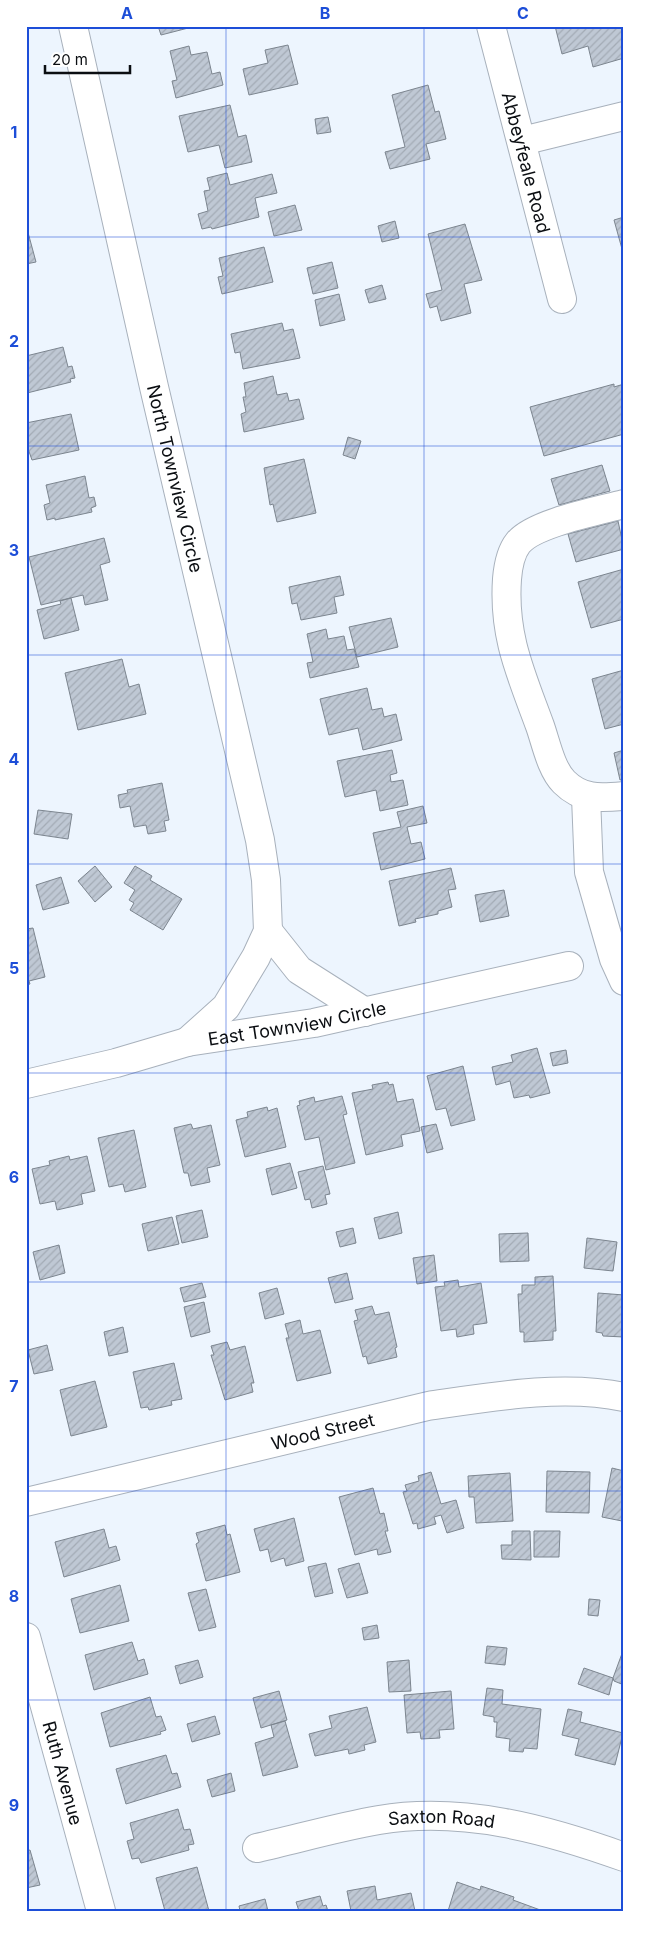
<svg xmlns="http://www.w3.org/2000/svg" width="650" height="1937" font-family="Inter,sans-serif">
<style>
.building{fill:url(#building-hatch);stroke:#7c858f}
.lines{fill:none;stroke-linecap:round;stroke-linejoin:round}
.minor-casing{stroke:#a8b1bc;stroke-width:30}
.minor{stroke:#fff;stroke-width:28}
.grid{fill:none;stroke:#1d4ed8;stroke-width:1;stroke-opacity:0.55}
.labels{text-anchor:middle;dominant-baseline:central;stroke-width:4.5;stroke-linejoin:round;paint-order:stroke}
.street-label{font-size:18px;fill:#0b0e12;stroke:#fff}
.neatline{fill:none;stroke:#1d4ed8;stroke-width:2}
.grid-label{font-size:16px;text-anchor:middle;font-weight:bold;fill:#1d4ed8}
</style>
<defs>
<pattern id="building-hatch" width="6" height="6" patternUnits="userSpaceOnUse" patternTransform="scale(1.25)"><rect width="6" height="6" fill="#bfc8d4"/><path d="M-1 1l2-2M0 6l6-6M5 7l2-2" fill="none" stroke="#a3abb5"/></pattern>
</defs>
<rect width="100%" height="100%" fill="#edf5fe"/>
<path class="building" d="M158,26H196L161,35Z
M555,26H624V58L593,67L588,46L562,54Z
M288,45L298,84L249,95L243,69L268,63L265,50Z
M189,46L191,55L207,52L212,74L220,72L223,85L176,98L172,81L177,80L170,51Z
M428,85L435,112L439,111L446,139L426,144L430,159L390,169L385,152L405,147L392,95Z
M230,105L238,137L246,135L252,162L225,168L219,145L188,152L179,116Z
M328,117L331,132L317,134L315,119Z
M227,173L230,185L272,174L277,193L255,198L259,217L212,229L211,227L202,229L198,214L208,211L204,191L210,190L207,178Z
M295,205L302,230L274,236L268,212Z
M624,217V249H622L614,220Z
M395,221L399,238L382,242L378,226Z
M465,224L482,280L464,284L471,313L441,321L437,306L430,308L426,294L442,290L428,234Z
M26,225L36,262L26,264Z
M264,247L273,282L222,294L218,277L223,276L219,258Z
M332,262L338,288L313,294L307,268Z
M382,285L386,299L369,303L365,290Z
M339,294L345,320L320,326L315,300Z
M282,323L284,331L293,329L300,358L243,369L240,352L235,353L231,334Z
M63,347L68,367L72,366L75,378L70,379L71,382L27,393L26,356Z
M273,376L277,395L287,393L289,401L299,399L304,419L244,432L241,414L246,412L243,397H246L244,383Z
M614,384V387L624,384V434L544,456L530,407Z
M71,414L79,450L32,460L26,443V423Z
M348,437L361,441L355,459L343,455Z
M304,459L316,513L277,522L273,504L270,505L264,468Z
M602,465L610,491L559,505L551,479Z
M85,476L89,498L94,497L96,506L91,508L92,512L55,520V518L47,520L44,505L50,503L46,485Z
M618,521L624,549L576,562L568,534Z
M104,538L110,562L100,565L108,600L85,605L83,595L41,605L29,557Z
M624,569V619L591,628L578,582Z
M340,576L344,595L334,597L337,613L301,620L297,603L292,604L289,587Z
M71,598L79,630L44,639L37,610L61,604L60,601Z
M391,618L398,647L357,657L349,627Z
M326,629L328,639L344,636L347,650L354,649L359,667L310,678L307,663L313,662L307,634Z
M122,659L129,687L139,684L146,714L78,730L65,673Z
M624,670V724L605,729L592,679Z
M367,688L372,710L382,708L384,717L396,714L402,740L363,750L358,728L329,735L320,699Z
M392,750L397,773L390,775L391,782L403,780L408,805L380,811L376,790L345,797L337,761Z
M624,750V779L620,780L614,753Z
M162,783L169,820L164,821L166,831L148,834L146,825L134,827L130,806L120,808L118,795L128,793L127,790Z
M423,806L427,823L407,827L411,844L421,842L425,859L381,870L373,833L401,827L397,812Z
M38,810L72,814L68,839L34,834Z
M95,866L112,887L95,902L78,881Z
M135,866L152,876L150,880L182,899L163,930L130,910L134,903L129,900L135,890L124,883Z
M451,868L456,889L448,890L452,907L438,911V914L415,919L416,922L399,926L389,881Z
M61,877L69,903L43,910L36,885Z
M504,890L509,916L480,922L475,895Z
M33,928L45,977L29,981L30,984L26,985V929Z
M537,1048L550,1093L530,1098L529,1095L514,1098L510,1081L496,1085L492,1067L513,1062L511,1055Z
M566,1050L568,1063L553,1066L550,1053Z
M463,1066L475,1120L451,1126L446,1108L436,1110L427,1076Z
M388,1082L389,1085L393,1084L397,1102L413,1099L420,1131L401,1135L403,1146L366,1155L352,1093L373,1089L372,1085Z
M342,1096L347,1114L343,1115L355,1163L326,1170L319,1137L305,1140L297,1106L300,1105L299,1101L314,1097L315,1102Z
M267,1107L268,1111L277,1108L286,1147L245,1157L236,1120L248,1117L247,1112Z
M191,1124L193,1129L211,1125L220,1165L207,1168L210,1182L191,1186L188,1173H184L174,1128Z
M436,1124L443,1149L427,1153L421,1127Z
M134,1130L146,1187L125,1192L123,1184L109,1187L98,1138Z
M69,1156L70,1160L87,1156L95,1191L81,1194L83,1204L57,1210L55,1201L40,1204L32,1169L50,1165L49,1161Z
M290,1163L297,1188L272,1195L266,1169Z
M323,1166L330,1194L325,1195L327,1204L312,1208L310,1199L305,1200L298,1172Z
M202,1210L208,1237L182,1243L176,1216Z
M398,1212L402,1233L379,1239L374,1218Z
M172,1217L179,1244L148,1251L142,1224Z
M353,1228L356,1243L340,1247L336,1232Z
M528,1233L529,1261L500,1262L499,1234Z
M587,1238L617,1242L613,1271L584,1268Z
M59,1245L65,1273L40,1280L33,1252Z
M434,1255L437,1281L417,1284L413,1258Z
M347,1273L353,1299L335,1303L328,1278Z
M553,1276L556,1331H553V1340L524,1342V1332H520L518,1294H522V1285H535V1277Z
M458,1280L459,1287L481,1283L487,1323L473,1325L474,1334L457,1337L456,1329L441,1331L435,1287L445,1286L444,1282Z
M202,1283L206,1297L184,1302L180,1288Z
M277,1288L284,1314L265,1319L259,1293Z
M598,1293L624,1295V1337L603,1336L602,1333L596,1332Z
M204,1302L210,1332L191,1337L184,1307Z
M372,1306L375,1315L389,1312L397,1347L395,1348L397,1357L368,1364L366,1356L363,1357L354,1321L358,1320L355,1310Z
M300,1320L303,1334L320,1330L331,1373L297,1381L286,1338H289L285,1324Z
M123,1327L128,1352L109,1356L104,1332Z
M227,1342L230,1350L245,1346L254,1383H251L253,1392L225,1400L211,1355H214L211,1346Z
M47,1345L53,1370L34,1374L28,1350Z
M174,1363L182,1399L171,1401L172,1405L149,1410L148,1407L141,1408L133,1372Z
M95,1381L107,1427L71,1436L60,1390Z
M612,1468L624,1471L622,1521L602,1517Z
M547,1471L590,1472L589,1513L546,1512Z
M431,1472L441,1504L456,1500L464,1528L447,1533L441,1515L434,1517L436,1524L418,1529L417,1523L413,1524L403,1492L407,1491L405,1485L419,1481L418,1476Z
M510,1473L513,1521L476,1523L474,1497H469L468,1476Z
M373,1488L380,1514L384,1513L388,1531H385L391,1552L378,1555L377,1549L355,1555L339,1497Z
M294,1518L304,1561L286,1566L284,1558L271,1562L268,1549L260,1551L254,1529Z
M225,1525L227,1535L230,1534L240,1572L206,1581L196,1544L199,1542L196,1533Z
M104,1529L109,1548L116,1546L120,1560L64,1577L55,1542Z
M512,1531H530L531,1560L502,1559L501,1545H512Z
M534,1531H560L559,1557H534Z
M326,1563L333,1593L315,1597L308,1567Z
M359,1563L368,1593L347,1598L338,1569Z
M120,1585L129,1621L80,1633L71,1599Z
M206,1589L216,1627L199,1631L188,1593Z
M589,1599L600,1600L598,1616L588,1615Z
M377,1625L379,1638L364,1640L362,1628Z
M132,1642L138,1661L144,1659L148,1674L94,1690L85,1655Z
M487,1646L507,1648L505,1665L485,1663Z
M624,1648V1685L614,1681L613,1678Z
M198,1660L203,1677L180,1684L175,1666Z
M409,1660L411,1691L389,1692L387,1662Z
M584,1668L613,1678L609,1695L578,1684Z
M487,1688L503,1690L502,1704L541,1709L537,1749L524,1748L523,1752L509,1751L510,1739L496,1737L497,1722H494V1717L483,1715Z
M279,1691L287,1720L261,1728L253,1698Z
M451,1691L454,1729L439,1730L440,1738L421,1739L420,1732L407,1733L404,1695Z
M150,1697L156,1717L161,1716L166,1730L160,1732L161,1734L110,1747L101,1713Z
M367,1707L376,1742L364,1745L365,1750L349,1754L348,1749L315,1756L309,1734L332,1728L329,1716Z
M568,1709L582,1712L580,1722L623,1733L615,1765L575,1755L579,1739L562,1735Z
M215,1716L220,1734L192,1742L187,1724Z
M285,1721L298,1767L263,1776L255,1743L274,1737L271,1725Z
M166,1755L172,1774L177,1773L181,1787L126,1804L116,1769Z
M231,1773L235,1791L212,1797L207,1780Z
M178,1809L184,1830L190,1829L194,1844L188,1845L189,1850L141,1863L139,1858L132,1859L127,1841L134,1839L130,1823Z
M30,1850L40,1885L26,1888V1851Z
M197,1867L209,1911H165L156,1878Z
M457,1882L480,1890L481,1886L514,1897L513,1900L543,1911H448Z
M375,1886L377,1900L411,1893L415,1911H351L347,1891Z
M320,1896L323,1906L326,1905L328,1911H299L296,1902Z
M265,1899L268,1911H240L239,1906Z"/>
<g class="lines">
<defs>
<g id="minor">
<path id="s1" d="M73,26L154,387L260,840L266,880L268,931L256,957L226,1007L187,1042"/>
<path id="s2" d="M491,26L562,299"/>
<path d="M522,141L624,116"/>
<path d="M624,504C598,511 534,523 518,543C510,553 508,567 507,579C503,636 521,674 540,726C546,743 551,769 564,782C582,800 600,798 624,796"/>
<path d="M586,797L589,872L614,959L624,981"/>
<path d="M268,931L299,970L365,1012"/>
<path id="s3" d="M26,1084L116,1063L187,1042L314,1023L569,966"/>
<path id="s4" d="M26,1502L428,1406C490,1397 562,1384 624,1397"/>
<path id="s5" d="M26,1637L101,1911"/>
<path id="s6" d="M257,1848C297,1839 338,1827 379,1820C462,1806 546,1829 624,1857"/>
</g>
</defs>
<use href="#minor" class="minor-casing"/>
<use href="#minor" class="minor"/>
</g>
<path class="grid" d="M226,26V1911M424,26V1911M26,237H624M26,446H624M26,655H624M26,864H624M26,1073H624M26,1282H624M26,1491H624M26,1700H624"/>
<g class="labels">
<g class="street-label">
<text stroke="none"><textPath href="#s2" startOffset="141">Abbeyfeale Road</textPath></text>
<text stroke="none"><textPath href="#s1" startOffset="464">North Townview Circle</textPath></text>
<text stroke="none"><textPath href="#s3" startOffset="278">East Townview Circle</textPath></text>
<text stroke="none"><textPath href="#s4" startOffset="305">Wood Street</textPath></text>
<text stroke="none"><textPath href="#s5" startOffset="141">Ruth Avenue</textPath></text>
<text stroke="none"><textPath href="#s6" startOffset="188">Saxton Road</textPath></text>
</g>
</g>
<rect width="650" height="1937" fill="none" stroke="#ffffff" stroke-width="55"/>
<path d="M45 65v8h85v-8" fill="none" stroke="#0b0e12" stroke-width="2.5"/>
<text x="52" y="65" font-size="15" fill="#0b0e12" stroke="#ffffff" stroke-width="4" paint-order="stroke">20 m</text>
<rect x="28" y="28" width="594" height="1882" class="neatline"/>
<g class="grid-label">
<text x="127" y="19">A</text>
<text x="325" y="19">B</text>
<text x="523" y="19">C</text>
<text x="14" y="138">1</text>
<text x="14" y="347">2</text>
<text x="14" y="556">3</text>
<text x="14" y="765">4</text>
<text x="14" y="974">5</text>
<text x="14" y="1183">6</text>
<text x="14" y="1392">7</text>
<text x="14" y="1602">8</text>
<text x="14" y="1811">9</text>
</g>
</svg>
